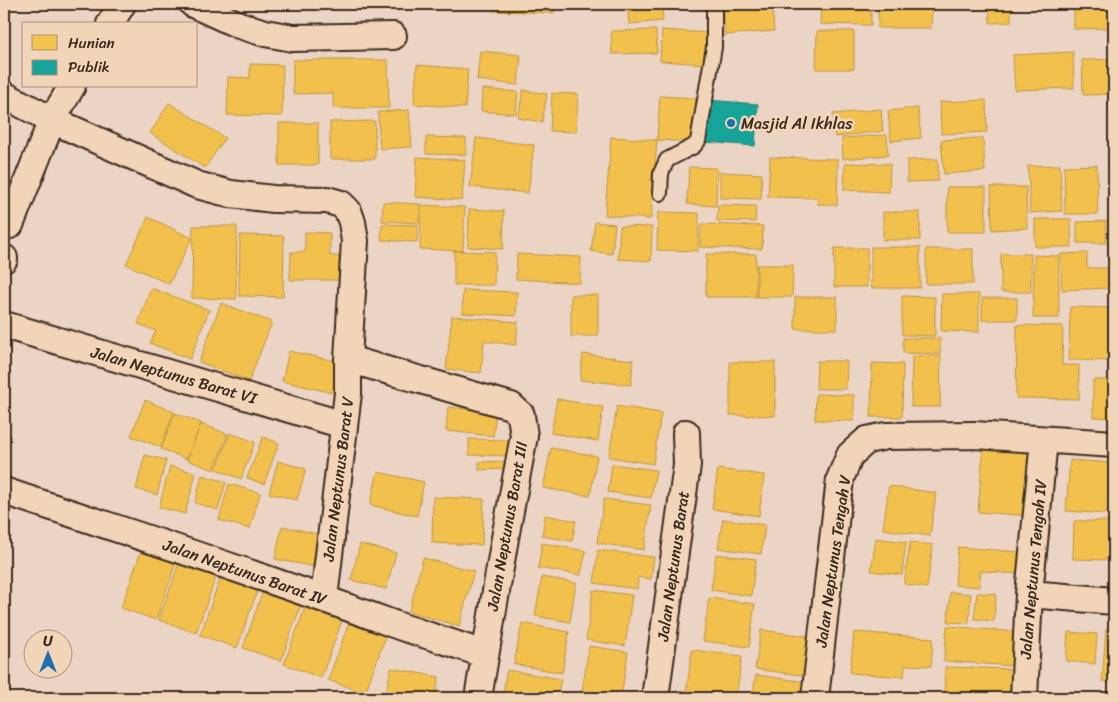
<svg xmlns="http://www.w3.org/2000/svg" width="1118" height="702" font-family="Sriracha,sans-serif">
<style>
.homes{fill:#f2c14e;stroke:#bb9440}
.public{fill:#17a398;stroke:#227f73}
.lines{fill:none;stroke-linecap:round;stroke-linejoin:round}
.lane-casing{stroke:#3b2a1e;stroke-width:18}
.street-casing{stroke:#3b2a1e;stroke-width:30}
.lane{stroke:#f2d5b8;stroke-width:14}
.street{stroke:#f2d5b8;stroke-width:26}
.poi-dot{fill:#1f6fb2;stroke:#f2d5b8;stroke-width:2}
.labels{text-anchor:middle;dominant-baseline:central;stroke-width:5;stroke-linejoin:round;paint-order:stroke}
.poi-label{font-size:16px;fill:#3b2a1e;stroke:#f2d5b8;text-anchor:start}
.street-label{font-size:16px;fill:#3b2a1e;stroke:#f2d5b8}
</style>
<rect width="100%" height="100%" fill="#ecd4c5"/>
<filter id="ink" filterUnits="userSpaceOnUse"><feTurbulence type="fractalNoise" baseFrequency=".02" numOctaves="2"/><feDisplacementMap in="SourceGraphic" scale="10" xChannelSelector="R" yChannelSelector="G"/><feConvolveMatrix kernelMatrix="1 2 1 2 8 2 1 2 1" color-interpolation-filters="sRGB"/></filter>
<g filter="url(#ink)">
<path class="homes" d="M493,4H554V13L493,11Z
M649,4H662L663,21L629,24L627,6Z
M723,4H772L774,31L725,35Z
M821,4H871V25L820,24Z
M878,4H932L931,28H878Z
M989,4H1011V22L990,23Z
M1074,4H1110L1111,28L1074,29Z
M656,30L657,53L612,54L611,31Z
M662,30L709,33L706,64L660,61Z
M817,31H854V69H816Z
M480,51L521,55L518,85L477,80Z
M1073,52L1074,88L1015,90L1013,55Z
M1114,59V94L1083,95L1082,60Z
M293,60H388L389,108H333V93L293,94Z
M250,64L283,65L282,116L227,115L228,77L250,78Z
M417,65L468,69L465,108L414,104Z
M482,89L518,92L516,114L481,111Z
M523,90L547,94L542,122L518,118Z
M552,93L578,94L576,132L550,131Z
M660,96L696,98L694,142L657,140Z
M986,100L987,132L941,134L940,102Z
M1114,100V127L1108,102Z
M169,103L225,138L205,168L150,133Z
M918,108L921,138L891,141L888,111Z
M881,109L883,131L835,137L833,114Z
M409,110L412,147L380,149L378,112Z
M375,121V159H330V122Z
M279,123H318V165H279Z
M887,135L888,155L843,159L842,138Z
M426,137L466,138V155L426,154Z
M611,137L657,140L651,219L605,215Z
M476,138L534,145L528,193L470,187Z
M983,138L985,171L944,174L941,140Z
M1108,150H1114V198H1109Z
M417,157L465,160L462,200L415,197Z
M770,157L838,159L837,205L818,204V198L768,197Z
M938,159V181L907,182V160Z
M845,163L890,164L889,192L844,190Z
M1060,165L1062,211L1030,213L1028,166Z
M1097,165L1098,214H1065L1064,166Z
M689,167L717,168L716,206L687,204Z
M720,172L762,174L761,199L720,198Z
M947,187H986V232H947Z
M991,187H1026L1027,228L992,230Z
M383,202L420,204L419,223L382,221Z
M421,205L465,207L463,251L420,249Z
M718,205L756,206L755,222L717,221Z
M469,209L504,211L503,249L468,247Z
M658,212L699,213L698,251L657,250Z
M883,212H920V240H883Z
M148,217L192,238L169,284L126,264Z
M1035,219H1071L1072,247H1035Z
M1106,221V243H1077V222Z
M595,222L615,224L612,254L591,251Z
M382,224L418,225L417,242L381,240Z
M701,224L763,226L762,249L700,247Z
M193,226H237L236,299L192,298Z
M620,226L652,227L651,261L618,259Z
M305,232L330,233V256H339V280H290L291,252H305Z
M240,235L284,236L283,297L239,296Z
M871,247H920V288H871Z
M834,248H867V287H834Z
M926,249H973V284H926Z
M454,251L495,252L494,285H454Z
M1087,253V268H1109L1110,288L1062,290L1061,254Z
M517,254L581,257L580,283L516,279Z
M706,254H756V297H706Z
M1001,254H1031V292H1001Z
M1034,255L1059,256V318H1033Z
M757,265H793L792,297H757Z
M151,288L209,310L190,359L150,343L156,331L138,324Z
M463,290L517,292L516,316L462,313Z
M942,294H979V332L941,331Z
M571,295H598V336H571Z
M902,296L935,297V336L902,335Z
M795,297H837V329H795Z
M982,298H1017V320H982Z
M221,303L272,322L249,381L199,362Z
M1070,307L1114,308V361L1069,360Z
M452,316L518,322L516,345L484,341L481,373L446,369Z
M1017,325L1063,326L1062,365H1079V399L1016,398Z
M903,338H940V354L903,353Z
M289,351L340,362L333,393L282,381Z
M583,354L633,360L631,385L580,380Z
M912,356H941L940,407H911Z
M817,361H847L846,389H816Z
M730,362H775V416L730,415Z
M872,363L903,364L902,417H871Z
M1093,380H1114V418L1093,417Z
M816,394L854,395V421L815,420Z
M557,399L603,407L598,441L551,433Z
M145,400L174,412L161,447L131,436Z
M617,406L661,413L653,464L609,457Z
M448,407L496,412L493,436L446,431Z
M175,413L201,423L187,459L161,449Z
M201,424L228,434L214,470L187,460Z
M230,433L255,442L241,479L216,469Z
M263,437L279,443L264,484L247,478Z
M469,439L508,440V456L469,455Z
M984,442L1036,446L1031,516L978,512Z
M551,448L597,456L590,496L543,488Z
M145,455L166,460L157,495L136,489Z
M1070,460L1112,463L1108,514L1066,511Z
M278,461L306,469L297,500L269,493Z
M506,461V469L479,470V462Z
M612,464L656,470L651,498L608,492Z
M170,466L196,473L185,514L159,507Z
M718,469L764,475L759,516L712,509Z
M378,472L424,482L417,516L370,505Z
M202,475L226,482L218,510L195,503Z
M229,484L260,493L250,529L219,520Z
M889,486L936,493L930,536L883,529Z
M433,497L484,499L482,545L432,543Z
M604,499L651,505L644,550L597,543Z
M545,515L576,521L572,541L542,536Z
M723,519L765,525L761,554L718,548Z
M1074,521H1111L1110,560L1073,559Z
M282,526L322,535L315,567L275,559Z
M876,538L906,542L902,575L871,571Z
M910,542L933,545L927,588L904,584Z
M542,543L586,551L581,575L538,568Z
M360,544L396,553L386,589L351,580Z
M958,547L1019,552L1017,574L981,571L979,587L955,585Z
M142,548L177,560L156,620L121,608Z
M598,550L654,557L651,579L638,577L637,589L594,583Z
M716,554L756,559L751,596L711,590Z
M423,558L474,571L459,626L409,612Z
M180,560L217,574L196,633L159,620Z
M221,576L258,589L237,648L200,635Z
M542,577L576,583L570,622L535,616Z
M264,588L302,602L281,661L243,648Z
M593,590L632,595L625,646L586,640Z
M950,592L971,594L969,623L948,622Z
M977,593L996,594L994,621L974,619Z
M709,598L755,604L749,647L703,641Z
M306,605L343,618L321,678L284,664Z
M350,620L387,633L365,693L328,680Z
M522,623L569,632L562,673L514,664Z
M947,626L1016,632L1013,666L944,661Z
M1106,629L1114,630V682L1102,681Z
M761,630L814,637L808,676L755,669Z
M854,632L933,638L931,666L905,665L904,677L850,673Z
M1068,632L1097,634L1095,664L1066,661Z
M589,646L628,652L621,698H581Z
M692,650L742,656L736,698H713L686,694Z
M945,667L1013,669L1012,698H944Z
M391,668L439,677L435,698H398L385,696Z
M507,670L561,679L557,698H502Z
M756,675L813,683L811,698H752Z"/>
<path class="public" d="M708,100L758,104L755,146L705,142Z"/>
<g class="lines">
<defs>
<path id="lane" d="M660,193L661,173L667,160L694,146L698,141L714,47V4"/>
<path id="street" d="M193,4L239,25L265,33L293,38L393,36
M110,24L122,4
M4,95L52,120L197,185L231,194L273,199L327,200L341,204L348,211L352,222L355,241L348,359V393L324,598
M10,225L52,120L72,86
M4,259V258
M4,325L344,425
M348,359L511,406L521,415L524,436L505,538L478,698
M4,491C132,534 261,575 388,622C420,634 453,642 485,655
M1029,594L1114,601
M655,698L687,465L686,433
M815,698L840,479L850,455L867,440L886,436L975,435L1114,444
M1024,698L1029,594L1044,440"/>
</defs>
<use href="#lane" class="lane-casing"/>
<use href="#street" class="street-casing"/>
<use href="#lane" class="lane"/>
<use href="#street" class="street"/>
</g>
</g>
<circle class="poi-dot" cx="731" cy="123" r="5"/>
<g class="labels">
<g class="poi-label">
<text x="741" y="123">Masjid Al Ikhlas</text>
</g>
<g class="street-label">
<text transform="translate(174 375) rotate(16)">Jalan Neptunus Barat VI</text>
<text transform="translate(338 479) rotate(-83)">Jalan Neptunus Barat V</text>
<text transform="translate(507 526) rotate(-80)">Jalan Neptunus Barat III</text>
<text transform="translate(833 561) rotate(-82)">Jalan Neptunus Tengah V</text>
<text transform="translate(673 566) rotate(-82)">Jalan Neptunus Barat</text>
<text transform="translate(1033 569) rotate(-85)">Jalan Neptunus Tengah IV</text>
<text transform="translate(245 572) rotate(19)">Jalan Neptunus Barat IV</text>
</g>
</g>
<rect width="1118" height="702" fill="none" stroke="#f2d5b8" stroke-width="20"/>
<rect x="10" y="10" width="1098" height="682" fill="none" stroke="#3b2a1e" stroke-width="2" filter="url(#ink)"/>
<rect x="22" y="22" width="175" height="65" fill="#f2d5b8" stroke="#a9917a"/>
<rect x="32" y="35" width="25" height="15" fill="#f2c14e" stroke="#a9917a"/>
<text x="68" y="48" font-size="15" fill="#3b2a1e">Hunian</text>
<rect x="32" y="60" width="25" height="15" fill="#17a398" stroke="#a9917a"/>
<text x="68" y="72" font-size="15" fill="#3b2a1e">Publik</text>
<g transform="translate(48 654)"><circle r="24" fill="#f2d5b8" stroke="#a9917a"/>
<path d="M0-4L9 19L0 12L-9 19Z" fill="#1f6fb2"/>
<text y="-8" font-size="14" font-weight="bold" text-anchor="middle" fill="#3b2a1e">U</text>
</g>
</svg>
